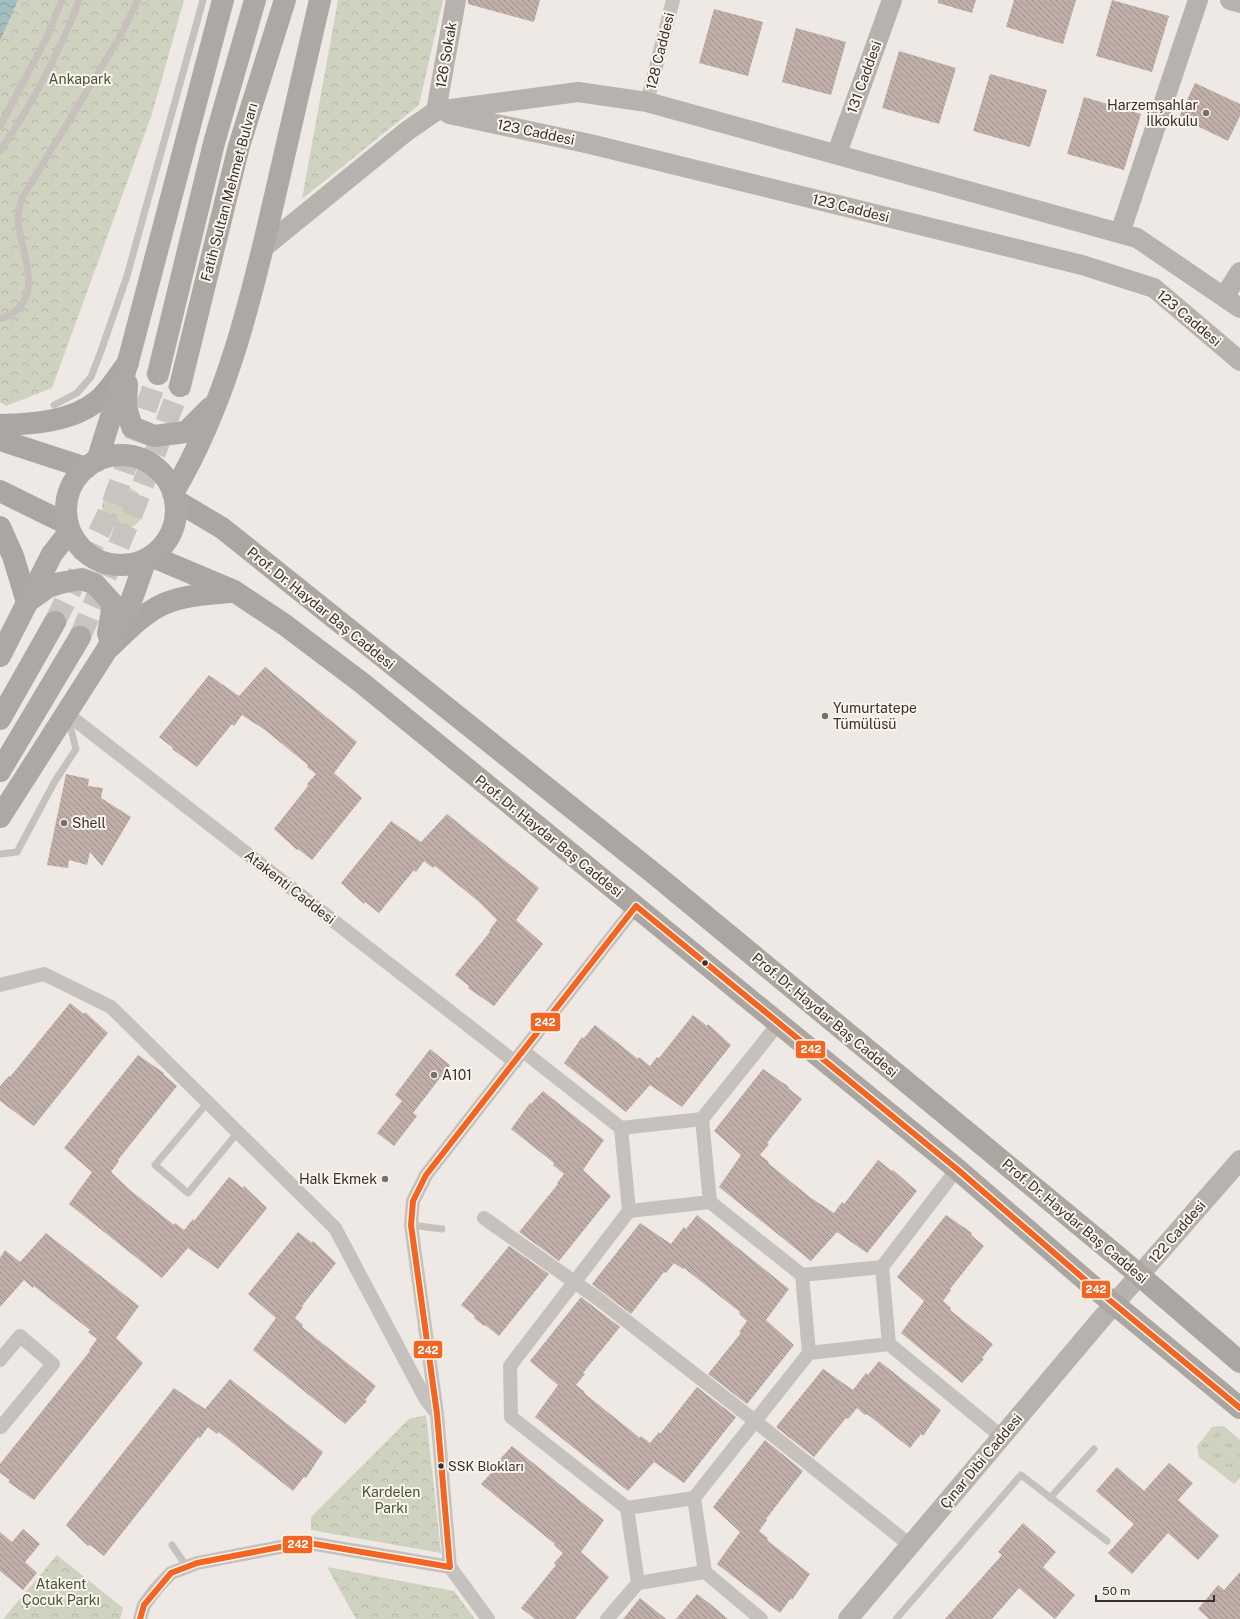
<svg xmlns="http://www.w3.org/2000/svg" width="1240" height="1619" font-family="'Public Sans',sans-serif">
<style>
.grass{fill:url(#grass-tufts)}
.park{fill:url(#park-crowns)}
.water{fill:url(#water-waves)}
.building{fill:url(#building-back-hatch)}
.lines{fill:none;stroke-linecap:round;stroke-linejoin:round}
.highway-tunnel{stroke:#cac4c0;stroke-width:22;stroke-dasharray:22 11;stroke-linecap:butt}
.lane{stroke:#c7c1bd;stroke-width:7}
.street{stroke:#c7c1bd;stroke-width:14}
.secondary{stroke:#b8b2ae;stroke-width:20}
.primary{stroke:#aca6a2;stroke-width:22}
.highway{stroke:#ada8a4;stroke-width:22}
.bus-1-casing{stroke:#f9f4ed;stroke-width:9}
.bus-1{stroke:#f26522;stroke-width:6}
.poi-dot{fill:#78706c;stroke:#f9f4ed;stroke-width:1.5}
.bus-dot{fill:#382f2b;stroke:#f9f4ed;stroke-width:1.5}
.labels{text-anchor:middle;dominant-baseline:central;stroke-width:4;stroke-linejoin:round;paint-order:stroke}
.bus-label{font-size:13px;fill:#382f2b;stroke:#f9f4ed;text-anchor:start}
.street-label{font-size:14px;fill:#382f2b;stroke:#f9f4ed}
.park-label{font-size:14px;fill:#495531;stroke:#f9f4ed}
.poi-label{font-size:14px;fill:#382f2b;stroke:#f9f4ed;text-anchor:start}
.line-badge{stroke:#f9f4ed;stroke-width:1.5}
.badge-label{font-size:11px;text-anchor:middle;font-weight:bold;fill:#fff}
</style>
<defs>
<pattern id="grass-tufts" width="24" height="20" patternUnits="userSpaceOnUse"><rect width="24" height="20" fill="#d0d2c0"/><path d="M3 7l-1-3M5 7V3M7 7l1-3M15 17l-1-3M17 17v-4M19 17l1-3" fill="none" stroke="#b3b5a5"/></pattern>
<pattern id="park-crowns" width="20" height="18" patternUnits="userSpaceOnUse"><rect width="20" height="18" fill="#d0d2c0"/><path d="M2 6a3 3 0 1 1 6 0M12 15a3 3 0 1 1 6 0" fill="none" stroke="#b3b5a5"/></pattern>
<pattern id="water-waves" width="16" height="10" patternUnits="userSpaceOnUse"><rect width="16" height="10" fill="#a2bebe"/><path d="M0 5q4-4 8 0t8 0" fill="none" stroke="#859b9b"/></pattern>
<pattern id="building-back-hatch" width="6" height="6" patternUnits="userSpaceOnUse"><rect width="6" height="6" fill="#c0aea8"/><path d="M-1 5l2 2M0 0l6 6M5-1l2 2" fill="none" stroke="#9d8e89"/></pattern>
</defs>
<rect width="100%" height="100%" fill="#eee9e5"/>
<path class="grass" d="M102 508a21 21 0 1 1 42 0a21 21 0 1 1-42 0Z
M1224,1426L1240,1440V1478L1234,1484L1199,1457L1197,1446L1212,1427Z"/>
<path class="park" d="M0,0H184L152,114L52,388L6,406L0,402Z
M338,0H443L419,105L302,199Z
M426,1415L441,1553L311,1530V1517L409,1419Z
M57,1555L123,1608L120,1619H3Z
M327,1567L454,1591L475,1619H356Z"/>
<path class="water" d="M0,0H18L0,41Z"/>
<path class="building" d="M468,0H540L534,22L468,4Z
M938,0H976L972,13L938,3Z
M1014,0H1076L1063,44L1006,27Z
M1112,0L1169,16L1152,72L1096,56Z
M714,9L763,22L748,76L699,63Z
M796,28L846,42L831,95L782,82Z
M899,51L956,68L939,124L882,108Z
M990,74L1047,90L1030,147L973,131Z
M1195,83L1240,104V116L1228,141L1179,117Z
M1084,97L1141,114L1124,170L1067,154Z
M265,667L357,742L334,773L362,798L312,860L298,849L297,850L274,829L308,786L307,784L316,774L307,767L308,765L265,730L242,715L234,726L232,724L197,767L172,749L173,748L159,737L209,675L239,696Z
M66,774L89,779L88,786L103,788L101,798L131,817L102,866L90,852L87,865L69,860L68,868L47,865Z
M447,814L539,888L516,920L543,944L494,1006L468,988L469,986L455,975L490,932L489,931L497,920L478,901L435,866L433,868L424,861L416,872L414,870L379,913L365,902L364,904L341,883L391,821L421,842Z
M70,1003L84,1014L85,1012L108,1033L34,1126L0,1101V1086L9,1076L10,1077Z
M693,1015L707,1026L708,1024L731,1045L682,1107L650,1085L626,1112L564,1063L582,1037L583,1039L595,1025L638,1059L639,1057L650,1066L657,1057L659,1058Z
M430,1049L450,1065L413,1113L417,1116L394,1146L377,1133L402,1101L395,1095Z
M138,1055L164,1073L163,1074L177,1086L118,1160L119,1161L111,1172L130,1190L174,1225L175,1223L184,1230L193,1219L194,1221L229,1177L243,1188L244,1186L267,1208L218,1269L188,1248L162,1278L69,1204L92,1172L64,1148Z
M763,1069L789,1087L788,1088L802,1099L767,1143L769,1144L760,1155L769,1162L768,1163L811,1198L834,1213L842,1202L844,1204L878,1160L892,1171L893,1170L917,1191L867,1253L837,1232L811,1261L719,1187L741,1155L714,1131Z
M543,1091L604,1140L583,1170L611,1196L559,1261L519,1232L558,1184L557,1183L564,1174L553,1165L554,1163L511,1129L530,1103L531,1104Z
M697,1215L789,1289L766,1320L794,1345L747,1404L708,1374L741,1333L739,1332L747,1321L739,1314L740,1312L684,1268L683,1269L674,1263L666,1273L664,1272L631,1314L592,1284L640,1223L671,1244L684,1227L686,1229Z
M946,1215L972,1233L971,1235L984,1246L950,1289L951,1290L943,1301L951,1308L950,1310L993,1344L982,1358L984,1359L962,1383L901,1333L924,1301L897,1277Z
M298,1232L312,1243L313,1241L336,1263L302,1306L303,1307L295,1318L303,1325L302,1327L376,1386L365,1400L367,1401L345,1424L253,1350L276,1318L248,1294Z
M46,1233L139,1306L116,1338L143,1363L34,1500L8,1482L10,1480L0,1473V1464L90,1351L89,1350L97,1339L88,1332L90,1330L59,1306L34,1286L33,1288L24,1280L0,1307V1258L5,1250L20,1262Z
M509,1246L549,1274L499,1336L485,1325L484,1326L474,1318L475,1316L461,1305Z
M581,1297L620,1327L583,1373L585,1374L576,1385L585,1392L584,1393L640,1438L641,1436L650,1443L659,1432L660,1434L697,1387L736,1417L684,1483L654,1462L628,1491L535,1417L558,1385L530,1361Z
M879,1361L941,1410L923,1436L921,1434L910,1448L867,1414L865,1415L857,1408L848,1419L846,1418L814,1457L776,1427L823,1369L853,1390L866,1373L868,1375Z
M230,1379L323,1452L306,1478L304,1477L293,1491L219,1432L217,1434L208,1427L200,1438L198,1437L104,1556L90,1545L88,1546L66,1525L174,1388L205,1409Z
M765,1440L803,1471L766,1519L767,1520L759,1531L768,1538L767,1540L810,1574L792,1600L791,1598L780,1613L717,1564L740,1532L713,1507Z
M512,1446L604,1520L581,1552L609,1577L575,1619H535L521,1608L556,1565L554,1563L563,1553L554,1545L555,1544L481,1484L493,1471L491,1469Z
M1169,1463L1193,1483L1178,1500L1219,1536L1198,1560L1168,1533L1132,1574L1108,1553L1134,1524L1096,1491L1117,1467L1144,1491Z
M1023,1523L1056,1552L1043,1567L1075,1595L1055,1619L1019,1588L992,1619H945L1002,1555L998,1552Z
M23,1529L40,1544L25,1562L37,1573L23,1590L0,1571V1532L12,1542Z
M1240,1572V1619H1209L1198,1609L1218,1585L1224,1590Z
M697,1594L709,1603L728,1619H676Z
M640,1598L666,1619H623Z"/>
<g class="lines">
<path class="highway-tunnel" d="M55,622L111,508L158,374
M80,637L132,514L180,386"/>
<path class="lane" d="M0,126L46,39L62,0
M0,151C30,108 61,50 79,0
M0,319C48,303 22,257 18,222C17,214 20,206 22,198L121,35L138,0
M54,405L77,393L91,377L101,351L127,276L203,0
M0,854L17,852L55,781L76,749L68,718
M208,1102L155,1165L188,1193L238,1132
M411,1225L442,1229
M1050,1498L1094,1449
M172,1545L187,1567
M896,1619L1021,1475L1107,1541"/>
<path class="street" d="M647,102L673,0
M66,713L515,1062
M0,985L44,974L111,1007L335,1228L425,1398L437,1414
M523,1051L621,1128L702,1119L710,1202L802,1275L882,1267
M702,1119L779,1023
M621,1128L629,1211L710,1202
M957,1169L882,1267L889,1344L1002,1437
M629,1211L510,1366L511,1417L627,1508L638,1583L705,1572
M484,1218L597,1298L755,1421L910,1545
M802,1275L809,1353
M0,1360L20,1336L53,1364L1,1427L0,1425
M627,1508L694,1498
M140,1619L144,1605L156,1589L171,1573L197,1563L280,1547L309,1543L450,1567
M488,1619L450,1567L437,1414L411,1225L413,1201L426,1175L636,906
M607,1619L638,1583
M761,1619L705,1572L694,1498L809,1353L889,1344"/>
<path class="secondary" d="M1230,0L1240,3
M436,111L456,0
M449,114L590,144L1082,265L1154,288L1240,361
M837,153L892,0
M1120,233L1198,0
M263,248L407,131L436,111L578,92L647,102L1137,238L1240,308
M1224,297L1240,272
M848,1619L1102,1318L1240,1160"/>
<path class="primary" d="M0,425C32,424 71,422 97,401C109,392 118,375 128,363
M0,440L86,468
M0,491L67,524
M175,500L222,528L657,876L1117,1256L1240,1362
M0,527L13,556L27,602
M151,556L234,591L285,625L362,683L957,1169L1090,1284L1240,1408
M110,647C126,632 144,612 166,603C186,595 208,594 230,592"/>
<path class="highway" d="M158,374L214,143L255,0
M127,384L126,407L132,427L154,436L186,432L210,408
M180,386L239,146L285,0
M66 510a55 55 0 1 1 110 0a55 55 0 1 1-110 0Z
M97,461L128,362L223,0
M173,493C226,404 251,300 274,200C289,133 305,67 320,0
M27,602L48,587L60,583L82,579L95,584L113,604L108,634
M0,656L52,554L70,531
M0,719L55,622
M0,771L80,637
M0,817L106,651L128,610L146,559"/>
<defs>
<path id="bus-1" d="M140,1619L144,1605L171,1573L197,1563L280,1547L309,1543L450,1567L437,1414L411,1225L413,1201L426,1175L636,906L957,1169L1090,1284L1240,1408"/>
</defs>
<use href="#bus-1" class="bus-1-casing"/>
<use href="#bus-1" class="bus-1"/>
</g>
<g class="poi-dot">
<circle cx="1206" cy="113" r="4"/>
<circle cx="825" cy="716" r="4"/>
<circle cx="64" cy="823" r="4"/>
<circle cx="434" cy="1075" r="4"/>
<circle cx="385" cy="1179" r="4"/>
</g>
<g class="bus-dot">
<circle cx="705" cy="963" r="3.5"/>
<circle cx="441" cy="1466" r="3.5"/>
</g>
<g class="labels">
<g class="bus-label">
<text x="448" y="1466">SSK Blokları</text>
</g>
<g class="street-label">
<text transform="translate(660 51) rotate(-76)">128 Caddesi</text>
<text transform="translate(446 55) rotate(-80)">126 Sokak</text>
<text transform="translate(864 77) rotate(-70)">131 Caddesi</text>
<text transform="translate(536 132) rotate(12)">123 Caddesi</text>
<text transform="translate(229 192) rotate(-75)">Fatih Sultan Mehmet Bulvarı</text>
<text transform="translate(851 208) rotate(14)">123 Caddesi</text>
<text transform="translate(1189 318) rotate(40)">123 Caddesi</text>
<text transform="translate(321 608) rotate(39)">Prof. Dr. Haydar Baş Caddesi</text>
<text transform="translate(549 836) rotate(39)">Prof. Dr. Haydar Baş Caddesi</text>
<text transform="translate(290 887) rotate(38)">Atakenti Caddesi</text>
<text transform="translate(825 1015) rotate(40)">Prof. Dr. Haydar Baş Caddesi</text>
<text transform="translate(1075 1221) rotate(40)">Prof. Dr. Haydar Baş Caddesi</text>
<text transform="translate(1177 1232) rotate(-49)">122 Caddesi</text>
<text transform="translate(981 1461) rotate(-50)">Çınar Dibi Caddesi</text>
</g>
<g class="park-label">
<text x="80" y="79">Ankapark</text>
<text x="391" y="1492">Kardelen<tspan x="391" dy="16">Parkı</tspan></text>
<text x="61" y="1584">Atakent<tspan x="61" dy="16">Çocuk Parkı</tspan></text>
</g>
<g class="poi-label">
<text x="1198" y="105" text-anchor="end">Harzemşahlar<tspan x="1198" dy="16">İlkokulu</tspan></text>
<text x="833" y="708">Yumurtatepe<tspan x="833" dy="16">Tümülüsü</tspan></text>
<text x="72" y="823">Shell</text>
<text x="442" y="1075">A101</text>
<text x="377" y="1179" text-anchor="end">Halk Ekmek</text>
</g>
</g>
<g class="line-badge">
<rect x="530" y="1012" width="31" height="20" rx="4" fill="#f26522"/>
<rect x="795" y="1040" width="31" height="19" rx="4" fill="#f26522"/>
<rect x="1081" y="1280" width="30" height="19" rx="4" fill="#f26522"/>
<rect x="413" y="1340" width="30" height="19" rx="4" fill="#f26522"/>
<rect x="282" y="1535" width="31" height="19" rx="4" fill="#f26522"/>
</g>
<g class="badge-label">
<text x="545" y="1026">242</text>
<text x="811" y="1053">242</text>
<text x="1096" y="1293">242</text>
<text x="428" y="1354">242</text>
<text x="298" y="1548">242</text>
</g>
<path d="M1096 1595v6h118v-6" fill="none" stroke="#382f2b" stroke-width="2"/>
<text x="1102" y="1595" font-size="12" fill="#382f2b" stroke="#f9f4ed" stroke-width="3" paint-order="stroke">50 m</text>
</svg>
